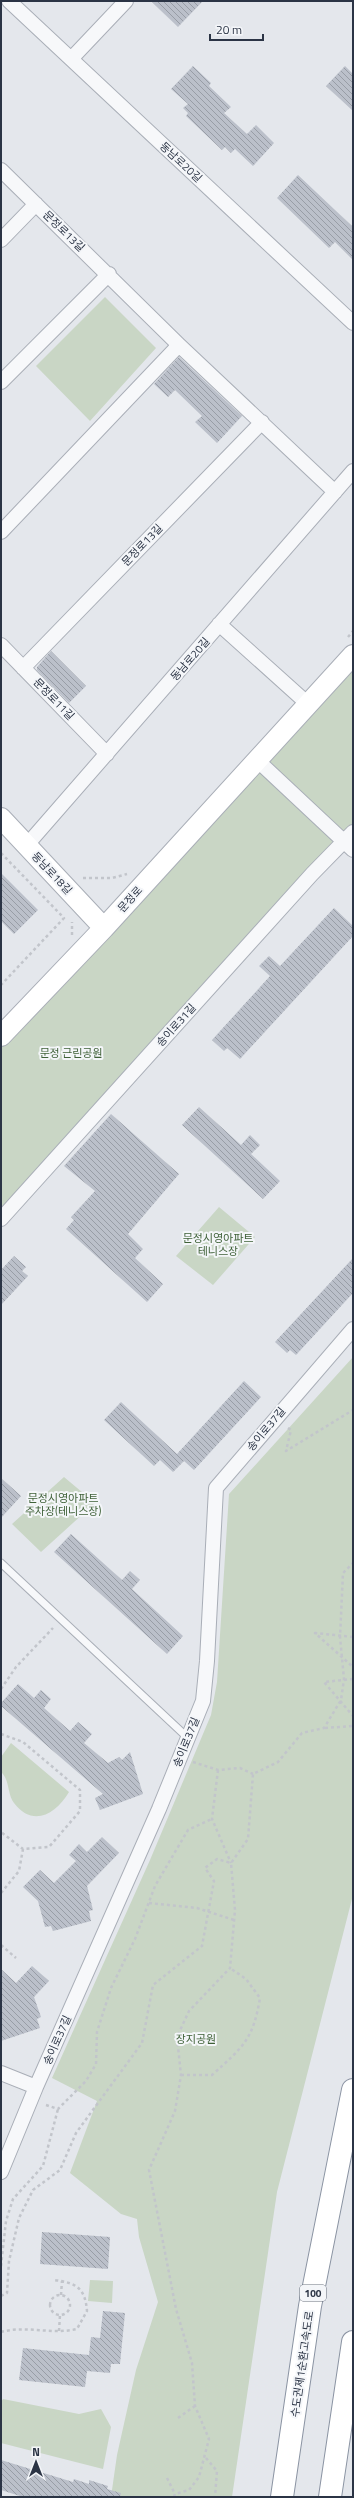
<svg xmlns="http://www.w3.org/2000/svg" width="354" height="2498" font-family="'Titillium Web','Noto Sans KR',sans-serif">
<style>
.park{fill:#c9d6c5}
.building{fill:url(#building-back-hatch)}
.lines{fill:none;stroke-linecap:round;stroke-linejoin:round}
.lane-casing{stroke:#a9aeb7;stroke-width:9}
.street-casing{stroke:#a9aeb7;stroke-width:16}
.secondary-casing{stroke:#a9aeb7;stroke-width:22}
.highway-casing{stroke:#8b94a3;stroke-width:24}
.path{stroke:#c2c5cb;stroke-width:2.5;stroke-dasharray:3 3;stroke-linecap:butt}
.lane{stroke:#f7f8fa;stroke-width:7}
.street{stroke:#f7f8fa;stroke-width:14}
.secondary{stroke:#fff;stroke-width:20}
.highway{stroke:#fff;stroke-width:22}
.labels{text-anchor:middle;dominant-baseline:central;stroke-width:4;stroke-linejoin:round;paint-order:stroke}
.shield{fill:#f4f6f9;stroke:#676e7b;stroke-width:1}
.shield-label{font-size:10px;font-weight:bold;fill:#2b3445}
.street-label{font-size:11px;fill:#2b3445;stroke:#f4f6f9}
.park-label{font-size:11px;fill:#3f6138;stroke:#f4f6f9}
</style>
<defs>
<pattern id="building-back-hatch" width="6" height="6" patternUnits="userSpaceOnUse"><rect width="6" height="6" fill="#bbc0ca"/><path d="M-1 5l2 2M0 0l6 6M5-1l2 2" fill="none" stroke="#989da6"/></pattern>
</defs>
<rect width="100%" height="100%" fill="#e4e7ec"/>
<path class="park" d="M105,297L156,348L90,421L36,366Z
M353,665V823L1,1212V1048Z
M219,1207L255,1237L213,1285L176,1256Z
M353,1357V1895L277,2192L232,2497H111L117,2455L136,2370L158,2302L139,2237L137,2219L121,2214L70,2173L97,2101L52,2078L150,1860L211,1715L217,1682L229,1494Z
M64,1477L95,1503L41,1552L12,1524Z
M11,1743L69,1792C56,1814 33,1828 14,1803C7,1794 10,1780 1,1772V1757Z
M90,2280L113,2281L112,2303L88,2301Z
M3,2399L79,2414L101,2409L111,2427L103,2469L1,2443V2402Z"/>
<path class="building" d="M151,1H203L178,27Z
M193,66L211,83L209,86L231,107L224,113L247,134L256,125L274,143L253,166L235,149L231,153L225,147L222,150L186,116L188,113L183,108L188,104L171,89Z
M345,66L353,74V111L326,86Z
M298,175L353,227V260L335,242L329,248L277,198Z
M179,357L242,416L217,443L195,422L202,416L175,390L168,397L154,384Z
M51,651L86,686L69,703L37,670V667Z
M1,873L38,910L14,934L1,921Z
M334,908L353,926V936L240,1059L227,1048L224,1051L212,1040L270,976L259,966L269,956L280,966Z
M199,1107L241,1145L250,1135L260,1145L251,1154L280,1181L263,1199L182,1125Z
M111,1114L179,1174L128,1234L143,1249L135,1258L163,1284L147,1302L66,1229L74,1220L71,1217L95,1191L64,1166Z
M14,1256L26,1267L22,1271L28,1276L1,1305V1270Z
M353,1258V1293L296,1355L290,1350L287,1353L275,1342Z
M244,1381L261,1397L194,1470L184,1461L173,1472L160,1460L154,1466L104,1420L121,1402L177,1454Z
M1,1478L21,1496L1,1518Z
M71,1534L122,1580L130,1571L140,1580L132,1589L183,1636L167,1654L54,1552Z
M18,1684L34,1698L41,1690L51,1699L44,1708L70,1731L78,1722L92,1734L84,1743L108,1763L119,1757L122,1760L130,1752L143,1794L100,1810L95,1798L103,1794L1,1706V1703Z
M102,1837L119,1853L87,1886L93,1910L89,1911L91,1921L53,1931L51,1926L45,1927L38,1901L23,1887L40,1870L54,1883L76,1861L69,1855L79,1844L87,1852Z
M32,1966L49,1981L34,1997L41,2017L37,2019L40,2028L1,2041V1969L16,1983Z
M42,2232L110,2237L108,2269L40,2264Z
M103,2311L125,2313L120,2364H111L110,2373L87,2371L85,2387L19,2380L23,2348L89,2355L91,2337L100,2338Z
M1,2460L73,2482L74,2479L89,2484V2480L108,2486L107,2489L121,2493L120,2497H23L1,2490Z"/>
<g class="lines">
<defs>
<path id="lane" d="M1,1563L188,1738"/>
<path id="street" d="M9,1L353,323
M71,59L126,1
M1,170L179,345L335,492
M1,240L36,204
M1,382L109,274
M1,532L179,345
M219,624L308,704
M1,645L107,754
M23,668L262,422
M257,760L353,850
M26,846L353,471
M1,1219L312,874L353,832
M1,2073L36,2087
M1,2172L36,2087L159,1809L203,1701L207,1661L216,1488L353,1329"/>
<path id="secondary" d="M1,818L104,928
M1,1036L104,928L353,655"/>
<path id="highway" d="M282,2497L310,2306L353,2090
M330,2497L353,2342"/>
</defs>
<use href="#lane" class="lane-casing"/>
<use href="#street" class="street-casing"/>
<use href="#secondary" class="secondary-casing"/>
<use href="#highway" class="highway-casing"/>
<path class="path" d="M348,637L353,631
M1,853L64,918L1,985
M83,878H112L127,874
M72,935V922
M288,1428L291,1430L286,1451L353,1410
M353,1637L315,1633L353,1667
M353,1679L324,1682L353,1716
M1,1689L16,1667L53,1628
M325,1728L353,1726
M1,1734L23,1742L80,1790V1811L49,1847L23,1849L1,1832
M193,1762L218,1770L240,1768L253,1774
M218,1770L212,1819L231,1863
M1,1893L19,1871L23,1849
M149,1903L197,1908L234,1920
M1,1945L16,1958
M181,2075H212C243,2047 253,2040 260,1998L246,1979L230,1968
M46,2105L58,2109L86,2081L96,2064L97,2032L111,1988L135,1939L155,1886L188,1830L212,1819
M1,2266L6,2221L13,2199L43,2166L58,2109
M61,2295L62,2281
M50 2305a10 10 0 1 1 20 0a10 10 0 1 1-20 0Z
M1,2296L7,2293L9,2261L19,2218L33,2190L60,2170L76,2133L142,2043L153,1985L202,1946L214,1881L205,1868L217,1859L231,1863
M59,2331L60,2315
M1,2332C26,2325 52,2335 77,2329L87,2311C85,2288 77,2283 54,2280
M178,2418L195,2406
M206,2458L217,2471L215,2497
M167,2478L175,2494
M174,2497L175,2494L189,2490L199,2477L209,2439L195,2406L192,2363L176,2309L149,2170L175,2111L181,2075L177,2037L189,2011L230,1968L235,1910L231,1863L248,1839L253,1774L278,1762L302,1733L324,1728L341,1700L344,1679L340,1637L343,1573L353,1563"/>
<use href="#lane" class="lane"/>
<use href="#street" class="street"/>
<use href="#secondary" class="secondary"/>
<use href="#highway" class="highway"/>
</g>
<g class="labels">
<rect class="shield" x="300" y="2285" width="26" height="16" rx="3"/>
<g class="shield-label">
<text x="313" y="2293">100</text>
</g>
<g class="street-label">
<text transform="translate(181 162) rotate(43)">동남로20길</text>
<text transform="translate(64 231) rotate(44)">문정로13길</text>
<text transform="translate(142 545) rotate(-46)">문정로13길</text>
<text transform="translate(190 659) rotate(-49)">동남로20길</text>
<text transform="translate(54 699) rotate(46)">문정로11길</text>
<text transform="translate(52 873) rotate(47)">동남로18길</text>
<text transform="translate(130 899) rotate(-48)">문정로</text>
<text transform="translate(176 1025) rotate(-48)">송이로31길</text>
<text transform="translate(266 1429) rotate(-50)">송이로37길</text>
<text transform="translate(186 1742) rotate(-68)">송이로37길</text>
<text transform="translate(57 2040) rotate(-66)">송이로37길</text>
<text transform="translate(302 2364) rotate(-82)">수도권제1순환고속도로</text>
</g>
<g class="park-label">
<text x="71" y="1053">문정 근린공원</text>
<text x="218" y="1238">문정시영아파트<tspan x="218" dy="13">테니스장</tspan></text>
<text x="63" y="1498">문정시영아파트<tspan x="63" dy="13">주차장(테니스장)</tspan></text>
<text x="196" y="2039">장지공원</text>
</g>
</g>
<rect width="354" height="2498" fill="none" stroke="#2b3445" stroke-width="4"/>
<g transform="translate(36 2462)" stroke="#f4f6f9" stroke-width="3" paint-order="stroke">
<path d="M0-3L7 15L0 10L-7 15Z" fill="#2b3445"/>
<text y="-6" font-size="11" font-weight="bold" text-anchor="middle" fill="#2b3445">N</text>
</g>
<path d="M210 34v6h53v-6" fill="none" stroke="#2b3445" stroke-width="2"/>
<text x="216" y="34" font-size="12" fill="#2b3445" stroke="#f4f6f9" stroke-width="3" paint-order="stroke">20 m</text>
</svg>
